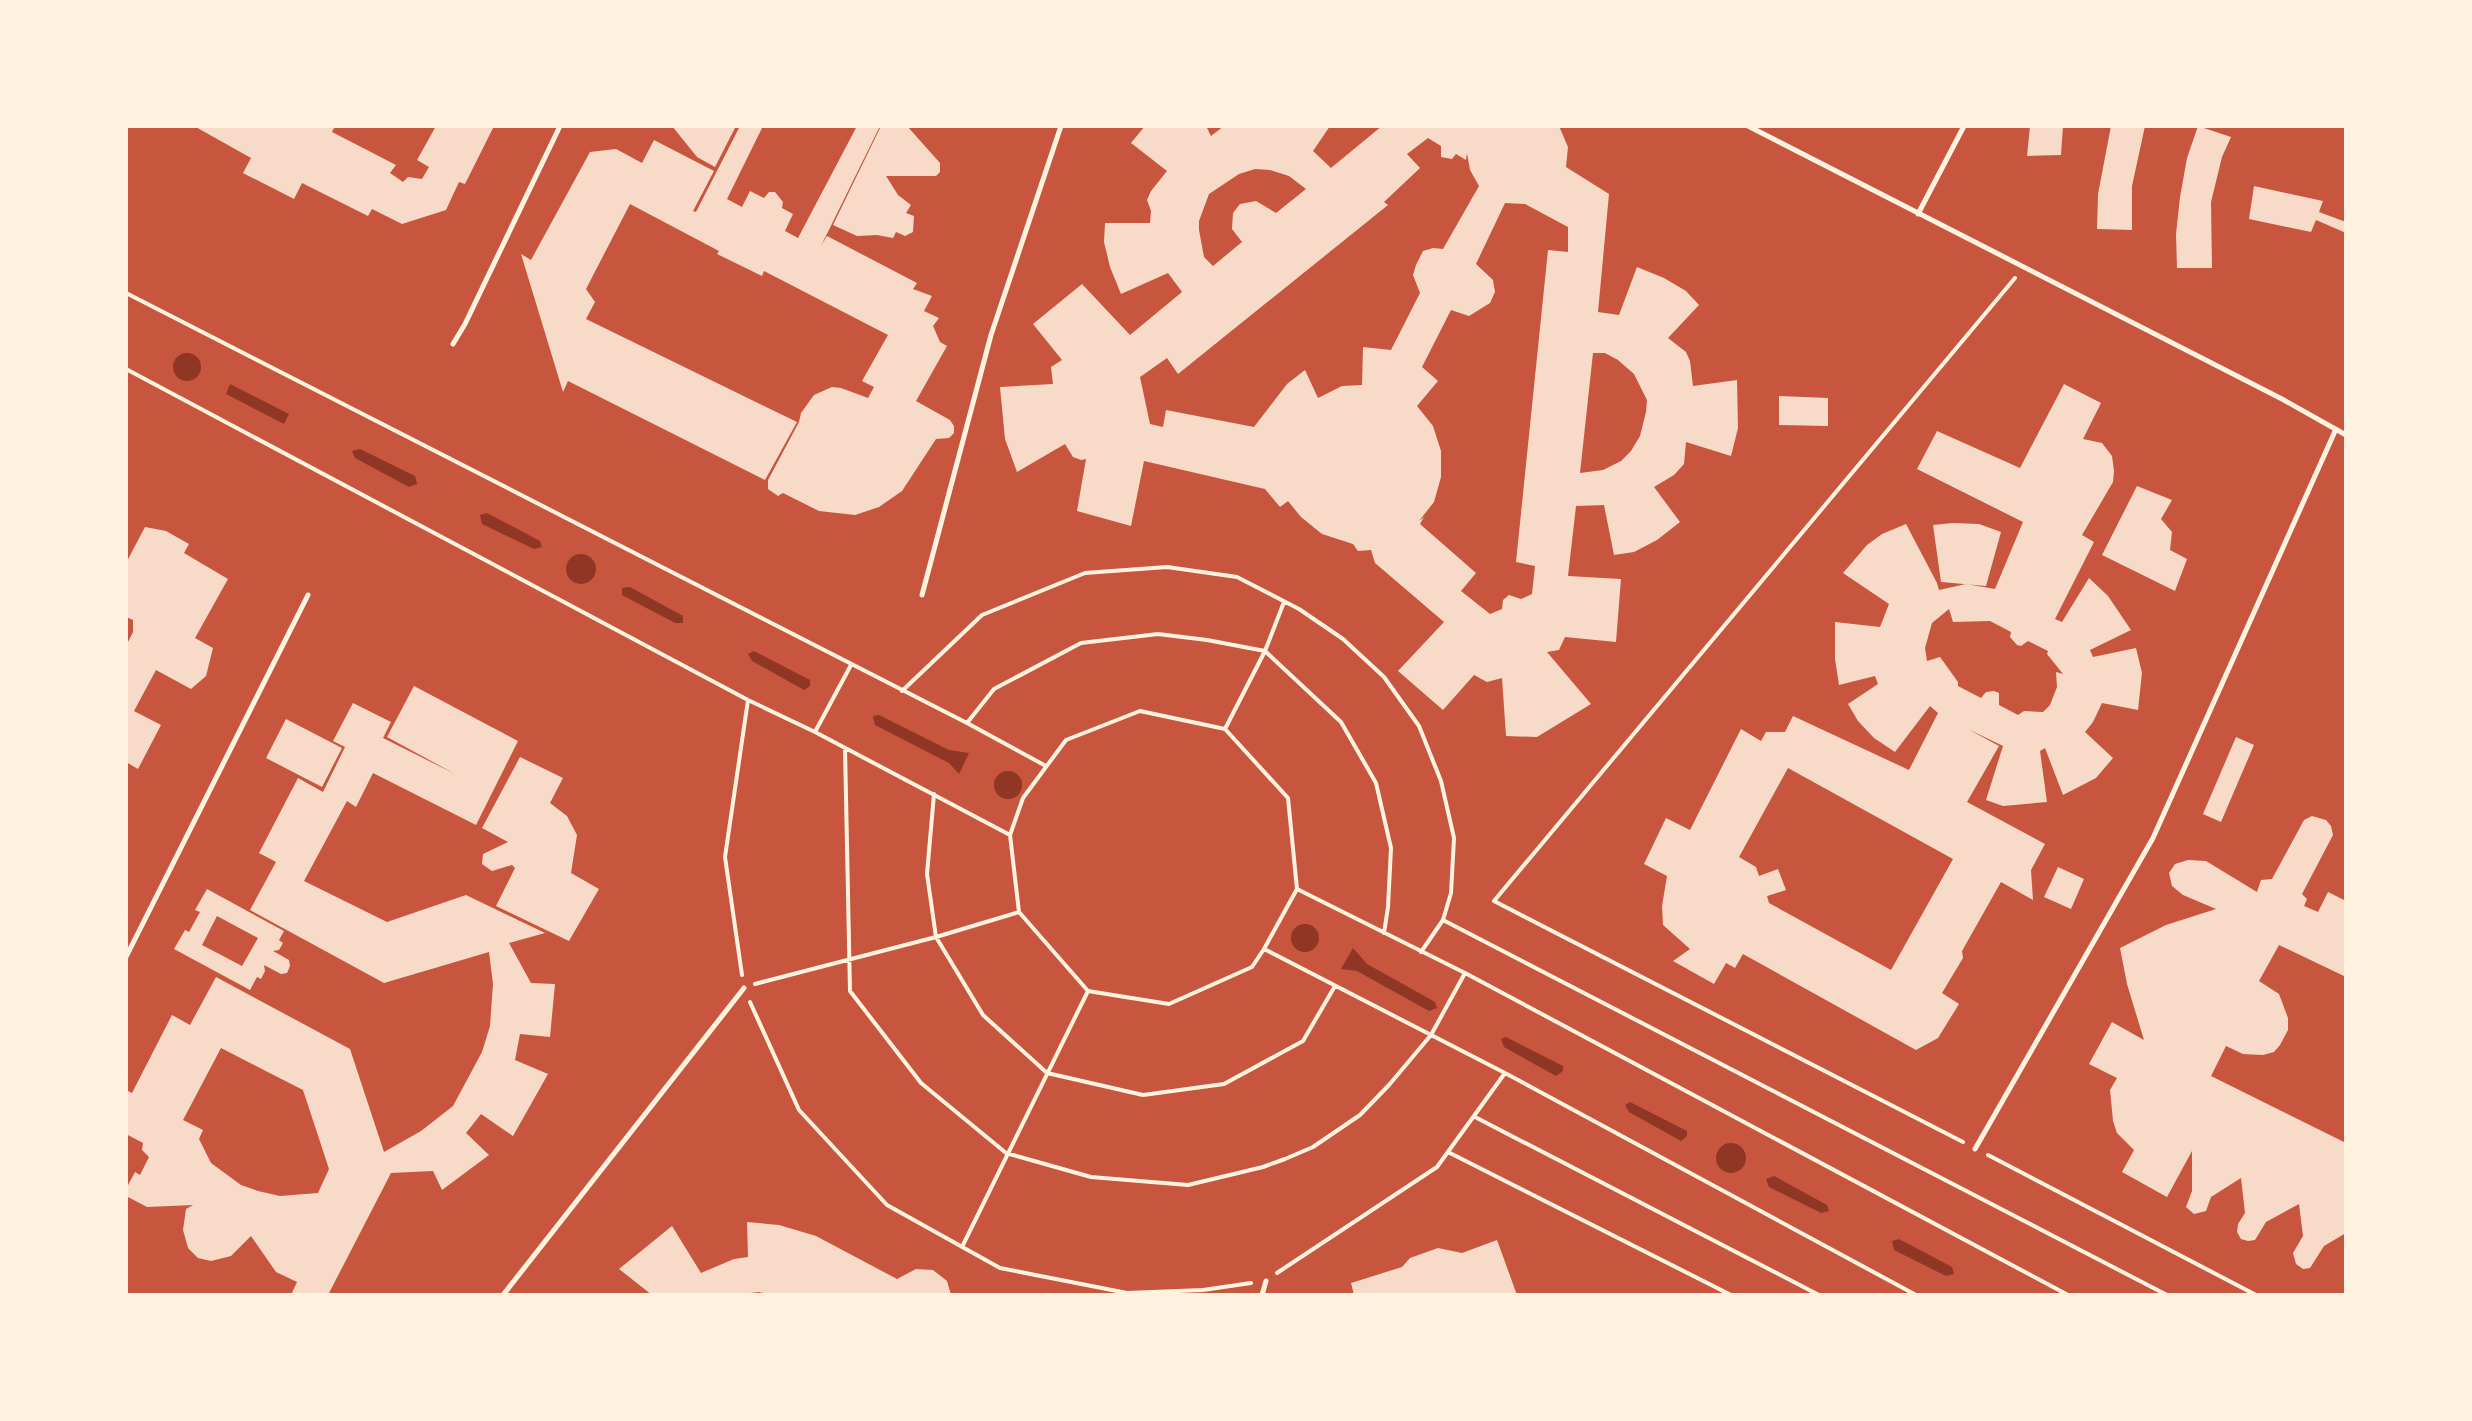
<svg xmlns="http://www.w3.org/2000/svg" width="2472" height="1421" font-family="'Source Serif 4',serif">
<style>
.water{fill:#8f3625}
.building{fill:#f7dbc8;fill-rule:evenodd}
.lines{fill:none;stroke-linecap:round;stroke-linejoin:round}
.path{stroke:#fff3e0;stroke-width:4}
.service{stroke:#fff3e0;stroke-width:5}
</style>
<rect width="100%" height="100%" fill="#c8553d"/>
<path class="water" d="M173 367a14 14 0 1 1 28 0a14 14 0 1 1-28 0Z
M230,384L289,414L284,424L226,394Z
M360,449L415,476L417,484L409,487L355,458L352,451Z
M487,513L540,541L542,547L534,549L482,524L480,515Z
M566 569a15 15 0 1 1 30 0a15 15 0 1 1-30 0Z
M630,587L683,616V623H675L622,595V588Z
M754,651L810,680V686L804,690L752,661L748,654Z
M879,715L949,750L969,753L959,774L949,763L875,725L873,716Z
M994 785a14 14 0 1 1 28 0a14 14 0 1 1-28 0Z
M1291 938a14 14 0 1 1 28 0a14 14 0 1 1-28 0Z
M1353,948L1367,964L1435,1002L1437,1008L1429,1011L1357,971L1341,969Z
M1506,1037L1563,1066V1071L1556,1076L1504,1047L1501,1039Z
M1630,1102L1687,1131V1136L1681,1141L1629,1112L1625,1105Z
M1716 1158a15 15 0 1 1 30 0a15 15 0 1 1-30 0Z
M1774,1176L1827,1205L1829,1211L1821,1213L1769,1187L1766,1179Z
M1899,1239L1952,1267L1954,1274L1946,1276L1894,1250L1892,1241Z"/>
<path class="building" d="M194,126H335L332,132L396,165L390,173L403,182L408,177L422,179L429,167L417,160L436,126H494L465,184L459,182L446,210L402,224L372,209L368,216L302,183L294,199L243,173L251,158Z
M672,126H736L715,167L697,157Z
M740,126H763L727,199L742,207L750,191L764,198L769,192H775L783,202L782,208L793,214L785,231L798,238L857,126H880L821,246L827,236L917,283L913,289L932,296L924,311L939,318L933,326L940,342L947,346L916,401L950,420L954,426V433L949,438L936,439L902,491L879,507L855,515L819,511L783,493L778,496L768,489V480L799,422L801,413L814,395L832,387L841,388L868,398L874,387L862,381L888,335L764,271L762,276L717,254L719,251L630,204L586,289L595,302L586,319L797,422L765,480L568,381L563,392L521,254L531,260L590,152L616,149L642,163L654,140L714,171L693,211L696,212Z
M881,126H907L940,163V172L936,176H886L898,195L911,205L906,213L914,216L913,232L905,236L896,232L893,238L877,235L857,236L833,225Z
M1145,126H1206L1211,136L1224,126H1330L1313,151L1331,168L1382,126H1559L1568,147L1566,167L1609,194L1598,312L1619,315L1637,267L1664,278L1686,291L1699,305L1668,338L1686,352L1690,361L1693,386L1737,380L1738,428L1731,456L1686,442L1684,464L1674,475L1654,487L1680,522L1657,540L1634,552L1614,555L1604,505L1576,506L1568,576L1621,579L1616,642L1565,637L1559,650L1547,652L1591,704L1537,737L1506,736L1502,678L1487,682L1474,675L1443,710L1398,671L1444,622L1375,563L1371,550L1358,551L1353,544L1322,534L1301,517L1288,501L1280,507L1265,489L1144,461L1131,526L1077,511L1086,459L1081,460L1073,457L1065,444L1017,472L1005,439L1000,387L1053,384L1051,367L1062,360L1033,324L1082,284L1130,335L1182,292L1168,273L1121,294L1110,267L1104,242L1105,223H1150L1151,211L1147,200L1151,191L1167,171L1131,143ZM1428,138L1441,146V157L1452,159L1456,154L1466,160L1467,153L1470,170L1479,186L1443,249L1433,248L1423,251L1416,265L1413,275L1420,293L1391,350L1363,347L1362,385L1342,386L1318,398L1305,370L1287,384L1254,427L1166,410L1163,427L1150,424L1140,377L1167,358L1178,374L1388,205L1384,202L1420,168L1407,154ZM1255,169L1270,170L1289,176L1306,189L1276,213L1256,201L1240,204L1233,213L1232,229L1242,242L1213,266L1204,257L1199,230V221L1209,194L1239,174ZM1505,203L1525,204L1568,227V252L1548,250L1516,562L1535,566L1532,594L1521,599L1509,595L1503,600L1502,609L1490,614L1461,591L1476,573L1420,524L1424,517L1419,521L1434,502L1441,477V451L1433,426L1417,406L1438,381L1422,367L1451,310L1469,316L1490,303L1495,292L1493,280L1476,264ZM1593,353H1605L1618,360L1634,374L1647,400L1646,412L1640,436L1631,451L1621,461L1603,470L1580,473Z
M2030,126H2063L2061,155L2027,156Z
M2111,126H2145L2132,186V230L2097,229L2098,194Z
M2198,126L2231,137L2222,157L2211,202L2212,268H2177L2176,234L2180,197L2187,158Z
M2254,186L2323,201L2319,212L2346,222V233L2316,220L2311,232L2249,219Z
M2064,384L2101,403L2083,439L2102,443L2112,456L2114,471L2113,482L2082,535L2094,542L2055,619L2062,622L2089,578L2108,596L2131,630L2090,650L2093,657L2136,648L2142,673L2138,710L2102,703L2093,722L2085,732L2113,758L2096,778L2063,795L2045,748L2040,751L2047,802L2003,806L1986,800L2003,746L1968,729L1999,746L1967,802L2045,844L2031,870L2033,900L2001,882L1962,951L1963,958L1942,993L1959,1004L1938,1038L1916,1050L1743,954L1735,968L1726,963L1714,984L1673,961L1690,949L1663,925L1662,906L1667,876L1644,864L1666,818L1690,830L1741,729L1761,741L1766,732H1785L1793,716L1909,770L1938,713L1930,706L1895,752L1874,738L1858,721L1848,704L1878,684L1875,676L1839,685L1835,659V622L1880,627L1889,604L1843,573L1867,545L1882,534L1906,524L1937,583L1939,590L1966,584L1995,589L2023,522L1917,469L1937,431L2020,468ZM1949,609L1953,622L1990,621L2011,632L2010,637L2017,645L2021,646L2028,641L2048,651L2047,654L2063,674L2056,672L2057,687L2050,705L2043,712L2024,711L2018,715L1999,705V693L1994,691L1986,692L1981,698L1958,686V682L1940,657L1927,661L1925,648L1932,623ZM1788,768L1953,859L1891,970L1769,903L1767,896L1786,890L1778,869L1759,876L1756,867L1739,857Z
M1779,396L1828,398V426L1779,425Z
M2137,486L2172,500L2161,519L2172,532L2170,550L2187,559L2175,591L2102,555Z
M1953,523L1979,524L2001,532L1986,586L1941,582L1933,525Z
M145,527L166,531L189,544L184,553L228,579L195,638L213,648L206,676L191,689L156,670L134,711L161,725L138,769L126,762V646L133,632V620L126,617V563Z
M414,686L518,741L476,825L373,773L356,807L347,801L304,881L387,922L466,895L545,933L509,943L531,983L555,984L550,1037L520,1034L515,1060L548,1074L513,1136L481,1114L466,1133L489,1155L442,1190L433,1171L391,1173L328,1295H291L297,1282L276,1272L251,1236L231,1256L211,1261L198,1258L188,1248L183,1230L186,1209L193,1205L147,1207L126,1196V1189L135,1172L140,1175L149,1157L142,1150L143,1143L126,1134V1090L132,1093L172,1015L190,1025L216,977L350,1049L384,1152L421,1131L453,1106L482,1052L490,1026L493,984L489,952L384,983L250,910L276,862L259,853L298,778L323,792L345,747L333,741L353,703L391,722L383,738L455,774L387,737ZM221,1048L303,1090L329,1169L318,1193L280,1196L258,1191L241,1185L211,1163L199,1139L203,1130L183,1120Z
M286,719L342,748L322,787L266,758Z
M2236,737L2254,745L2221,822L2203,814Z
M520,757L563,778L550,803L567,816L577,835L571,873L599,889L569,941L496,906L515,868L512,865L492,871L482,864L483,854L508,842L482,828Z
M2312,816L2326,820L2331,826L2333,835L2302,894L2307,899L2304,906L2318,912L2328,892L2346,901V977L2279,945L2259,981L2279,994L2288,1018V1030L2280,1045L2274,1052L2263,1055L2243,1054L2226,1046L2211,1076L2346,1143V1233L2324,1246L2310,1268L2303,1269L2296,1264L2293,1253L2303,1236L2299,1204L2266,1222L2255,1240L2248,1241L2241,1239L2237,1232L2238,1224L2245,1213L2241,1178L2211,1197L2206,1211L2194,1214L2186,1207L2192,1191V1151L2167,1197L2122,1172L2134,1150L2117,1133L2113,1121L2110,1090L2117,1078L2089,1064L2112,1022L2144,1040L2127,984L2120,948L2166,925L2216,909L2183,895L2172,886L2169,873L2175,864L2188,860L2206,861L2257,892L2261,880L2272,879L2304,820Z
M2058,867L2084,879L2071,909L2044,897Z
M207,889L284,931L279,940L283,943L279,950L273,951L289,960L290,966L287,973L281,974L264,965L265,971L261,979L257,977L250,990L174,949L185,930L189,932L200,912L195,910ZM217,916L258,938L242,966L202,945Z
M747,1222L779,1225L816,1236L897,1279L916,1269L933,1270L947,1281L951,1295H771L759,1292L734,1295H652L619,1269L672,1226L701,1273L734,1259L748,1257Z
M1497,1240L1517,1295H1354L1351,1283L1402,1267L1410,1258L1438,1248L1462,1253Z"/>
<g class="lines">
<path class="path" d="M126,293L967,723L1046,766
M126,369L748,700L815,732L1010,835
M902,691L982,615L1085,573L1167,567L1237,577L1299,609L1343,639L1384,677L1419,726L1441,781L1454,838L1451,893L1443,920L1421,952
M1140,711L1225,729L1288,798L1297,889L1264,949L1252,967L1169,1004L1088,991L1019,912L1010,835L1023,798L1066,740Z
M967,723L994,689L1081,643L1158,634L1207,640L1265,651L1341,722L1376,783L1391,848L1388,907L1384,933
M1225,729L1265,651L1284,602
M815,732L851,665
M845,748L850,991L921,1083L1006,1153L1091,1177L1188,1185L1263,1167L1285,1159L1313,1147L1360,1115L1389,1085L1431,1035L1465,973
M934,794L927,874L936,937L983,1015L1047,1073L1143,1095L1224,1084L1303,1041L1335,986
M1297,889L1465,973L2068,1295
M1443,920L2167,1295
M1264,949L1505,1073L1916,1295
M742,975L725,857L748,700
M755,984L936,937L1019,912
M750,1002L799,1110L887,1205L1000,1268L1127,1293L1203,1290L1251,1283
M1475,1117L1819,1295
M1963,1142L1494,901L2015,278
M1448,1152L1731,1295
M1988,1155L2256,1295
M962,1247L1088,991
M1277,1273L1437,1167L1505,1073"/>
<path class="service" d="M1748,126L2282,399L2346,435
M1918,214L1964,126
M453,344L465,324L560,126
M922,595L991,335L1061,126
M126,957L308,595
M1975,1149L2153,838L2336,429
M503,1295L744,988
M1262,1295L1266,1281"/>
</g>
<rect width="2472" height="1421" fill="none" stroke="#fff3e0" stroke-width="256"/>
</svg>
